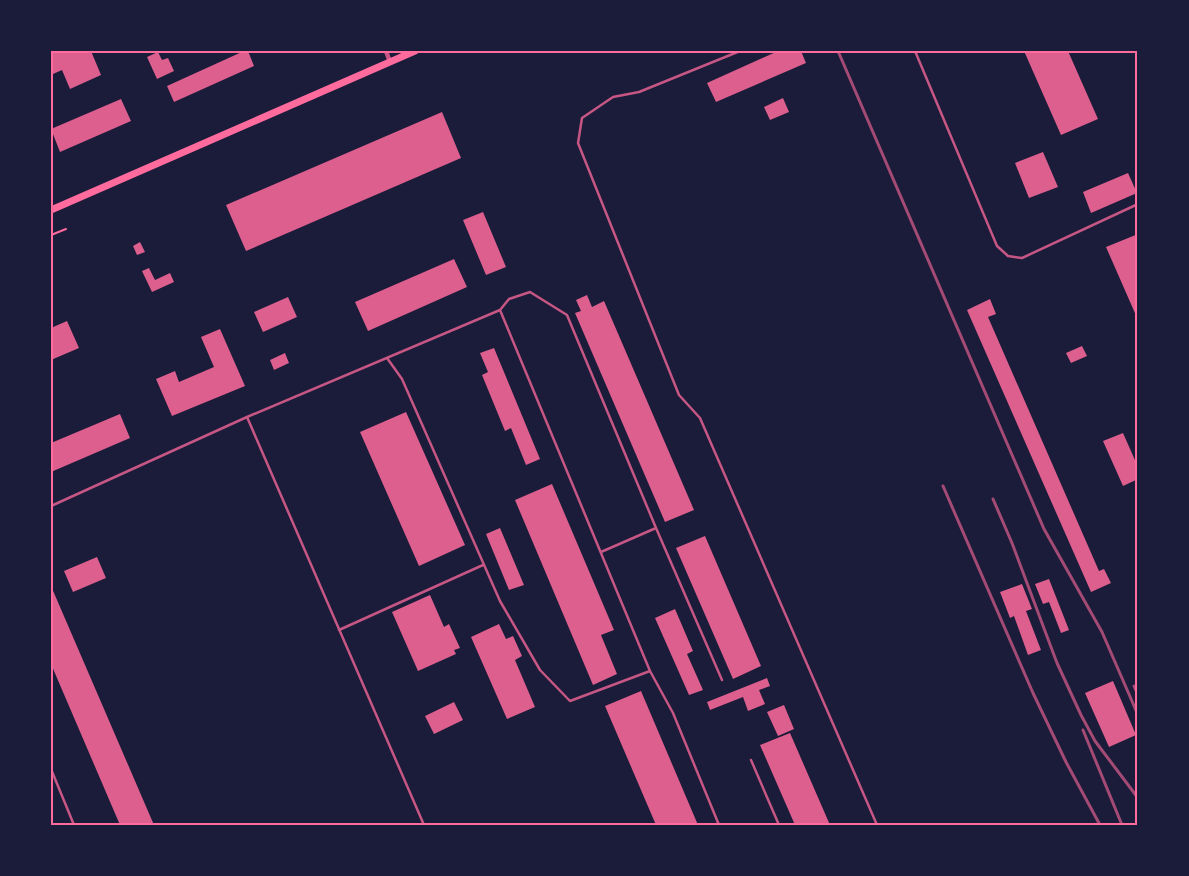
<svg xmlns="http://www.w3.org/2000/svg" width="1189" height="876" font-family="'PT Sans Narrow',sans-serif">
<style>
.building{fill:#dd5f8e}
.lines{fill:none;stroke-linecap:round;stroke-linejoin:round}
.path{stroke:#ff6b9d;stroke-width:2}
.service{stroke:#c65784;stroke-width:2.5}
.minor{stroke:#c65784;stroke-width:4.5}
.primary{stroke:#ff6b9d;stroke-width:7}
.rail{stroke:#a44b75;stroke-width:3}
.neatline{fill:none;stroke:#ff6b9d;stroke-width:2}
</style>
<rect width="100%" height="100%" fill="#1b1b3a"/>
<path class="building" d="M51,51H91L101,75L70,89L62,70L53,74L51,70Z
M244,51H248L254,66L174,102L167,86Z
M778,51H801L806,63L716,102L707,83Z
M1024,51H1068L1098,119L1061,135Z
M158,52L162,60L168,58L174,71L157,79L147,57Z
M783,98L789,112L770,120L764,107Z
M121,99L131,121L60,152L51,129Z
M442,112L461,158L246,251L226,205Z
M1043,152L1058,187L1029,198L1015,163Z
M1128,173L1137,193L1091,213L1083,192Z
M483,212L506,267L486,275L463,220Z
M1138,234V320L1106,247Z
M140,242L145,252L137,255L133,246Z
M454,259L467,287L368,331L355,302Z
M149,268L155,280L170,273L174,282L152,292L142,271Z
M587,295L592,307L604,301L694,510L665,522L575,313L581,311L576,300Z
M288,297L297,317L263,332L254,312Z
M990,299L996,314L988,317L1099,571L1104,569L1111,583L1091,592L967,310Z
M67,321L79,348L51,360V328Z
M220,329L245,386L172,416L156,379L175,371L179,382L214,367L201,337Z
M1082,346L1087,356L1071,363L1066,353Z
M494,348L540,459L526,465L511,428L505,431L482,375L488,372L480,353Z
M285,353L289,363L274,370L270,360Z
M406,412L465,545L419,566L360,432Z
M120,414L130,438L51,472V443Z
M1123,433L1138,467V479L1123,486L1103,441Z
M552,484L614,630L601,635L617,674L593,685L515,500Z
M500,528L524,585L509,590L486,534Z
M705,536L761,666L733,679L676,548Z
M97,557L106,578L73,592L64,571Z
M1049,579L1069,630L1061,633L1049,602L1043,604L1035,584Z
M1022,584L1032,609L1026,611L1041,650L1028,655L1014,616L1010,618L1000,592Z
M51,586L154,825H120L51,664Z
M430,595L444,627L449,624L460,648L454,650L456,654L418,671L392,612Z
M675,609L693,651L687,654L703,690L689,695L655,618Z
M499,624L506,639L513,636L522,656L515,660L535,707L507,719L471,637Z
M767,678L770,686L759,690L765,704L748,711L743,697L710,710L707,702Z
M1113,681L1136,735L1109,747L1085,693Z
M641,691L698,825H656L605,706Z
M454,702L463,720L434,734L425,716Z
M784,705L794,729L778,736L767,712Z
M790,733L830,825H795L760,745Z"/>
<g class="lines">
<path class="path" d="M51,235L66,229"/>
<path class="service" d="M740,51L639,92L613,97L582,118L578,143L679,395L700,418L877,825
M915,51L997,246L1008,256L1022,258L1138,204
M1136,205L1138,210
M500,310L509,299L530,292L567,315L656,528L722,680
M387,358L402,379L500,601L540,670L570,701L650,671
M247,417L424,825
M51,506L247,417L500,310L650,671L673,713L719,825
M601,552L656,528
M339,630L483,565
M751,760L779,825
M51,769L74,825"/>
<path class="minor" d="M386,51L390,62"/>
<path class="primary" d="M51,210L415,51"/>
<path class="rail" d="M838,51L1044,529L1102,632L1138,715
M943,486L1033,693L1066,762L1100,825
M993,499L1012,543L1057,663L1081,715L1095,741L1138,798
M1134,686L1138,695
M1083,730L1122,825"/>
</g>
<rect width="1189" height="876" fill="none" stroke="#1b1b3a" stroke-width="105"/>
<rect x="52" y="52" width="1084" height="772" class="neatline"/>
</svg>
